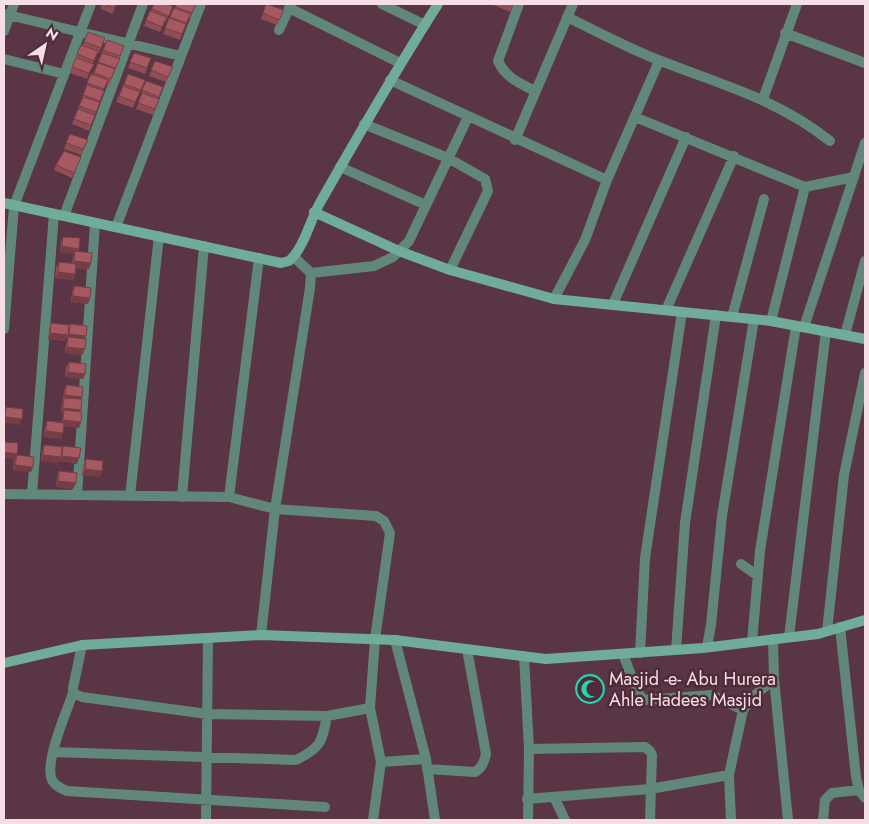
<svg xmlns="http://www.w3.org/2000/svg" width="869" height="824" font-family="Jost,sans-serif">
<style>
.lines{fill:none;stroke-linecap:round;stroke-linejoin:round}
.street{stroke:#61877b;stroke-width:10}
.secondary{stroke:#6fad9a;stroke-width:10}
.wall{fill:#904d54}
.shaded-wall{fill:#753e45}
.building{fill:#a75962;stroke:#753e45}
.labels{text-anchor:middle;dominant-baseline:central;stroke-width:5;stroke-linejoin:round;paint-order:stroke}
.poi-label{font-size:18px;fill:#f6dee7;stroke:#4f2b3a;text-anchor:start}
</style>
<rect width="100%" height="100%" fill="#5a3545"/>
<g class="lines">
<path class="street" d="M382,4L425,25
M519,4L498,61C506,78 519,83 535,91
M289,8L400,63
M4,14L181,56
M567,17C598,32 629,49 661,61C722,85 777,99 830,141
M279,30L291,4
M4,31L14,4
M785,33L865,63
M4,59L64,74
M390,80L607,180L659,61
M763,99L797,4
M635,117L805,187L771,321
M364,124L448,158L485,179L488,191L450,270
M515,140L573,4
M340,167L426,205
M805,187L854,177
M64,216L143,4
M116,227L201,4
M311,273L374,266L393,257L409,241L468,117
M554,299L585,240L607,180
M613,304L686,137
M666,310L734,156
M732,317L764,199
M804,327L865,143
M4,329L14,206L91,4
M845,335L865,261
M4,494L229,497
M32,494L54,214
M77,495L95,223
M130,496L159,236
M182,497L204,246
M741,564L758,576
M840,627L856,777L859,790L865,798
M827,631L844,475L865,373
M261,635L275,509L310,288L311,273L294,257
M789,637L826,331
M773,639L774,679L788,820
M395,640L426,759L435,820
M752,642L760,551L796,326
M82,645L73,688V693L82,697L207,714L327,716L370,708L375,639L390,533L384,521L376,516L275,509L229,497L259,258
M707,647L711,625L722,516L754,319
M676,650L685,523L716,315
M640,653L645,558L682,312
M623,654L638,693L644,700L712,695L743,710
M524,656L529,749L528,820
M73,693C67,711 44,762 52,780C55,786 61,788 67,791L325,807
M370,708L381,762
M529,749L645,747L650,751L652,755L650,820
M53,752L296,760C321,748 322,742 327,716
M427,769L475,772C482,768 484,762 486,754L467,649
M554,797L565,820
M527,799L650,789L729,775
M206,820L208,639
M373,820L381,762L426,759
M731,820L729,775L743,710L755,695L774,679
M823,820L825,800L832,793L859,790"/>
<path class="secondary" d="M4,203L281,263L289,261C305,247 310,219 321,201C359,134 397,68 438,4
M314,212L399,251L450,270L554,299L771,321L865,339
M4,663L82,645L261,635L395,640L546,659L703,648L818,634L865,620"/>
</g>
<path class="wall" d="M102,4H117L112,14L100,8Z
M154,4L173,6L166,21H165L160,32L144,26L150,11H151Z
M176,4L194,9L190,19L189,18L180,40L163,34L174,8H175Z
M266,4L282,15L277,25L261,19Z
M491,4H514L510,12Z
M88,32L103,44L98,54L97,53L87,79L70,73L77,54L82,46Z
M107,40L124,46L118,64L109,85L106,84L103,91H104L102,97L89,131L72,124L91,74H93Z
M134,53L149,64L145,74L128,68Z
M155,61L170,73L166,82L149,76Z
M128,74L145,80L133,108L116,102Z
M146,81L163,87L158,99H159L157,105L153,115L136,109Z
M70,134L86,145L81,155L64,149Z
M81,157L72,178L54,170L56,165Z
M63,237L79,249L78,252L91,263L89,269L76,268L75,274L73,280L55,278L56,268L59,262L72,263L74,254L60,252L61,242Z
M74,286L88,304L71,302L72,292Z
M51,323L68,329L70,324L86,336L85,339V349L82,355L65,353L66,343L68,340L67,336L65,341L48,339L49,329Z
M69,362L85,374L83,379L65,377L66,367Z
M66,385L81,399L80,412L81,422L79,428L64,426L63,433L61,439L44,437L45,427L47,421L62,422L63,414L61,413L62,404L64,391Z
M44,445L62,450L63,446L79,458L77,464L60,461V458L59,463L41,461L42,451Z
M17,455L31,472L13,470L14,461Z
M86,459L100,477L82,475L83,465Z
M59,471L73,489L56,487L57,477Z"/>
<path class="shaded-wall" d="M62,246L79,249L77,254L75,251L74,254L60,252Z
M74,261L91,263L89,269L71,267Z
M58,272L75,274L73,280L55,278Z
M73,296L90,298L88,304L71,302Z
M50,333L68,335L65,341L48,339Z
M69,334L86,336L84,342L68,337L67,340Z
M67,347L85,349L82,355L65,353Z
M68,372L85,374L83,379L65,377Z
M65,395L82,397L80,403L64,398L63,401Z
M63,408L81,410L79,415L64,410L63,414L61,413Z
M5,417L22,419L20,425L4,423Z
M63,420L81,422L79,428L61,426Z
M46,431L63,433L61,439L44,437Z
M4,452L17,454L15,459L4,458Z
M43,455L61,457L59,463L41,461Z
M62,456L79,458L77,464L60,461Z
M15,465L33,467L31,472L13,470Z
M85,469L102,471L100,477L82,475Z
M58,481L76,483L73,489L56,487Z"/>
<path class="building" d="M105,4H116L114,8Z
M154,4H167L173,6L169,16L152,9Z
M176,4H196L192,13L175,7Z
M266,4L284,10L279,20L263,13Z
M174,8L191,14L186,23L170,17Z
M150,11L167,17L162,27L146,20Z
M169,18L186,24L182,34L165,28Z
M88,32L105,38L101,48L84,42Z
M107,40L124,46L120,56L103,50Z
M81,45L98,51L94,61L77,54Z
M102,53L120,59L115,68L98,62Z
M134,53L151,58L147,68L130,62Z
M76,58L94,64L89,73L72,67Z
M155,61L173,67L168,77L151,70Z
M98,63L115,69L111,79L94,73Z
M91,74L108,80L104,89L87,83Z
M128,74L145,80L141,90L124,84Z
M146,81L163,87L159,97L142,90Z
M87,85L104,91L100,101L83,95Z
M123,86L140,92L135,102L119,96Z
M142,93L159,99L155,109L138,103Z
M83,97L100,102L96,112L79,106Z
M78,109L95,115L91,125L74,119Z
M70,134L88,140L83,149L66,143Z
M64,151L81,157L74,173L56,165Z
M63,237L80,238L79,249L62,246Z
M75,251L92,253L91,263L74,261Z
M59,262L76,264L75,274L58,272Z
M74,286L91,288L90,298L73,296Z
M51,323L69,325L68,335L50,333Z
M70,324L87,326L86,336L69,334Z
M68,337L86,339L85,349L67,347Z
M69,362L86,364L85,374L68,372Z
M66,385L83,387L82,397L65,395Z
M64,398L82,399L81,410L63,408Z
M6,407L23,409L22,419L5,417Z
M64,410L82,412L81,422L63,420Z
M47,421L64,423L63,433L46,431Z
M4,442L18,443L17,454L4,452Z
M44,445L62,447L61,457L43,455Z
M63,446L81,448L79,458L62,456Z
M17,455L34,457L33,467L15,465Z
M86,459L103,461L102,471L85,469Z
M59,471L77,473L76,483L58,481Z"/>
<defs>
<symbol id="mosque-ring" viewBox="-11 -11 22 22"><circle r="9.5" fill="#4f2b3a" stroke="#23d5af" stroke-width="1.5"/><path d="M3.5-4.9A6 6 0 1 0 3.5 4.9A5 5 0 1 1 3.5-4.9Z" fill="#23d5af"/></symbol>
</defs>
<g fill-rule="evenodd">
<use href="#mosque-ring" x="574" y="673" width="32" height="32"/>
</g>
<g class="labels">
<g class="poi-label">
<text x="609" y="679">Masjid -e- Abu Hurera<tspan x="609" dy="21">Ahle Hadees Masjid</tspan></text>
</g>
</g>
<rect width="869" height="824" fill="none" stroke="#f6dee7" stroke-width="10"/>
<g transform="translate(45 45) rotate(34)" stroke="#4f2b3a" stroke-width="4" paint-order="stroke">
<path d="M0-4L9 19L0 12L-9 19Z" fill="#f6dee7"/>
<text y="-8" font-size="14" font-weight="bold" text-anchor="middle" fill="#f6dee7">N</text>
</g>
</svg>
